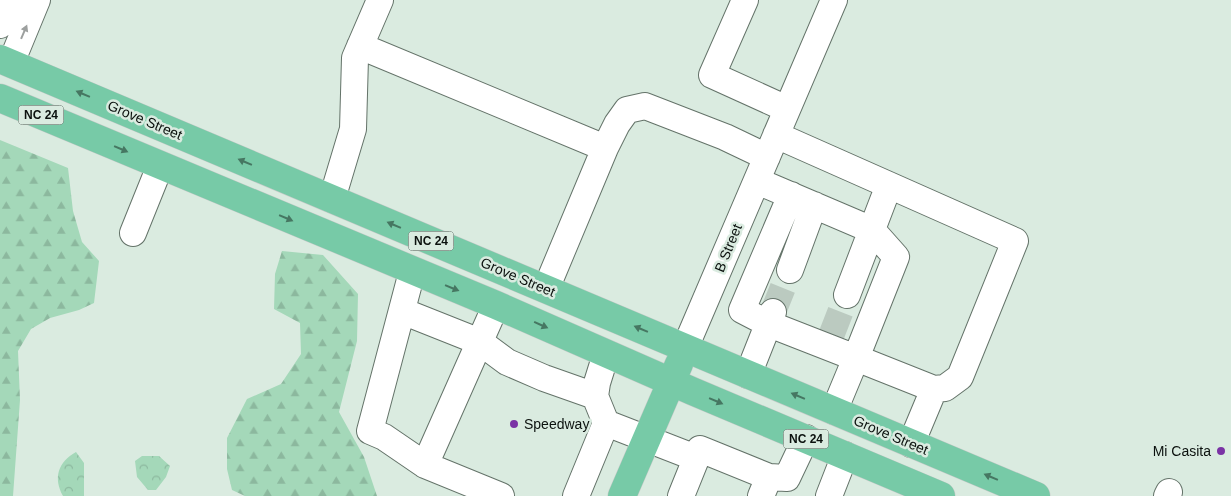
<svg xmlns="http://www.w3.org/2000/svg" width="1231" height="496" font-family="Arial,sans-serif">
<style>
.forest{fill:url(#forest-firs)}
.park{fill:url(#park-crowns)}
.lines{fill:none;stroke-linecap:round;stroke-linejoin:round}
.minor-tunnel{stroke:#bbcac0;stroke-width:26;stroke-dasharray:26 13;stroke-linecap:butt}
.minor-casing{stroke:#647369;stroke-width:28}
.major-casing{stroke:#c9cbca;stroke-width:29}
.minor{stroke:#fff;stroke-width:26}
.major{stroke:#77caa7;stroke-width:28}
.oneway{fill:#9da09f}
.oneway2{fill:#467762}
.poi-dot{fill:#7a32a5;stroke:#daebe0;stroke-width:2}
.labels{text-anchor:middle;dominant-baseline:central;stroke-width:5;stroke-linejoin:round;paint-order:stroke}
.shield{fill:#daebe0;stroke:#49524d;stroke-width:1}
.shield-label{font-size:12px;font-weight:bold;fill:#0b110e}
.street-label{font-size:14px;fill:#0b110e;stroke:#daebe0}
.poi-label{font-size:14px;fill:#0b110e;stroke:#daebe0;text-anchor:start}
</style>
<defs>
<pattern id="forest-firs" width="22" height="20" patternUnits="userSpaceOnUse" patternTransform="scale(1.25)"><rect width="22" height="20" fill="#a4d8b9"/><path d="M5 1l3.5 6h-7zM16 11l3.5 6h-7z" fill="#8cb89e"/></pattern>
<pattern id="park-crowns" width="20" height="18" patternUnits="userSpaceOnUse" patternTransform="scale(1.25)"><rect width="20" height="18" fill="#a4d8b9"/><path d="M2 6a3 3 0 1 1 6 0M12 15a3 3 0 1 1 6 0" fill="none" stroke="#8cb89e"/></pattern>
</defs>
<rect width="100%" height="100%" fill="#daebe0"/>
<path class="forest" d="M0,140L68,168L73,211L82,242L99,261L94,303L79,310L50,318L31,329L18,351L20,400L13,496H0Z
M282,251L323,255L358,294L357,341L339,412L364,457L377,496H245L232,490L227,469V438L247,399L281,384L301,354L300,323L274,309L275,274Z"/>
<path class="park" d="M76,452L84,463V496H63C53,478 58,462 76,452Z
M142,456H159L170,466L166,477L156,490H148L137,477L135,461Z"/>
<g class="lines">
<path class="minor-tunnel" d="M773,312L790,270
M831,336L847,295"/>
<defs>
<path id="minor" d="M745,0L712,75L787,109
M0,25L13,0
M360,46L605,148L546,289
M11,63L37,0
M776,135L1015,241L960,377L945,388L934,389L911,444
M605,148L617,124L627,110L645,106L725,137L767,157
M757,181L872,230L896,257L856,358L934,389
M791,195L742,310L769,324L856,358L834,411
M332,199L353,129L355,58L380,0
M133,233L160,166
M790,270L814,205
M412,272L370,431L384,437L425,465L501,496
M847,295L889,185
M402,311L480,342L507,362L544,378L595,396
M685,348L834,0
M748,375L773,312
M606,423L696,458
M425,465L496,305
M769,477L787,478L806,438
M576,496L606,423L595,396L597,383L606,354
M681,496L700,449L769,477L761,496
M829,496L845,455
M1167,496L1169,492"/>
<path id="major" d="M0,59L1036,496
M0,98L496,305L692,391L941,496
M622,496L679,364"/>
</defs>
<use href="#minor" class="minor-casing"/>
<use href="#major" class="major-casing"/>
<use href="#minor" class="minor"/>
<use href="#major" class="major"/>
</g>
<defs><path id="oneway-solid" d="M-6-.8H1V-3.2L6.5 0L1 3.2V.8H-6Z" transform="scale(1.25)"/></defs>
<use class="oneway" href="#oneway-solid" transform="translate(24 32) rotate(-67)"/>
<g class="oneway2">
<use href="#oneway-solid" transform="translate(83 94) rotate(-157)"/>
<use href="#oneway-solid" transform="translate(121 149) rotate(23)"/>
<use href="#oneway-solid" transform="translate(245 162) rotate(-157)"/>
<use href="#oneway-solid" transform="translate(286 218) rotate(23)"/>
<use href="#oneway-solid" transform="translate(394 225) rotate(-157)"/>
<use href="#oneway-solid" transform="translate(452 288) rotate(22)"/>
<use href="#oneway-solid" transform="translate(541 325) rotate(24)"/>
<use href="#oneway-solid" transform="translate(641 329) rotate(-157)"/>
<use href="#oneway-solid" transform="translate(798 396) rotate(-157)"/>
<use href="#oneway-solid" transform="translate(716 401) rotate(23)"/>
<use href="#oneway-solid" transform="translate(991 477) rotate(-157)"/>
</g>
<g class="poi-dot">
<circle cx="514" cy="424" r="5"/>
<circle cx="1221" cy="451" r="5"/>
</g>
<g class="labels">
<g class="shield">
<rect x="18.5" y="105.5" width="45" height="19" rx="4"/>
<rect x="408.5" y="231.5" width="45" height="19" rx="4"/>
<rect x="783.5" y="429.5" width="45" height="19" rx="4"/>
</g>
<g class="shield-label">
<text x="41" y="115">NC 24</text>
<text x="431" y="241">NC 24</text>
<text x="806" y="439">NC 24</text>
</g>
<g class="street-label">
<text transform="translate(145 120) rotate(23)">Grove Street</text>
<text transform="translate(728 248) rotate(-68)">B Street</text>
<text transform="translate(518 277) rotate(23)">Grove Street</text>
<text transform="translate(891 435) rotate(23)">Grove Street</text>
</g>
<g class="poi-label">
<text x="524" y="424">Speedway</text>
<text x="1211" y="451" text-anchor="end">Mi Casita</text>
</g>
</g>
</svg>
